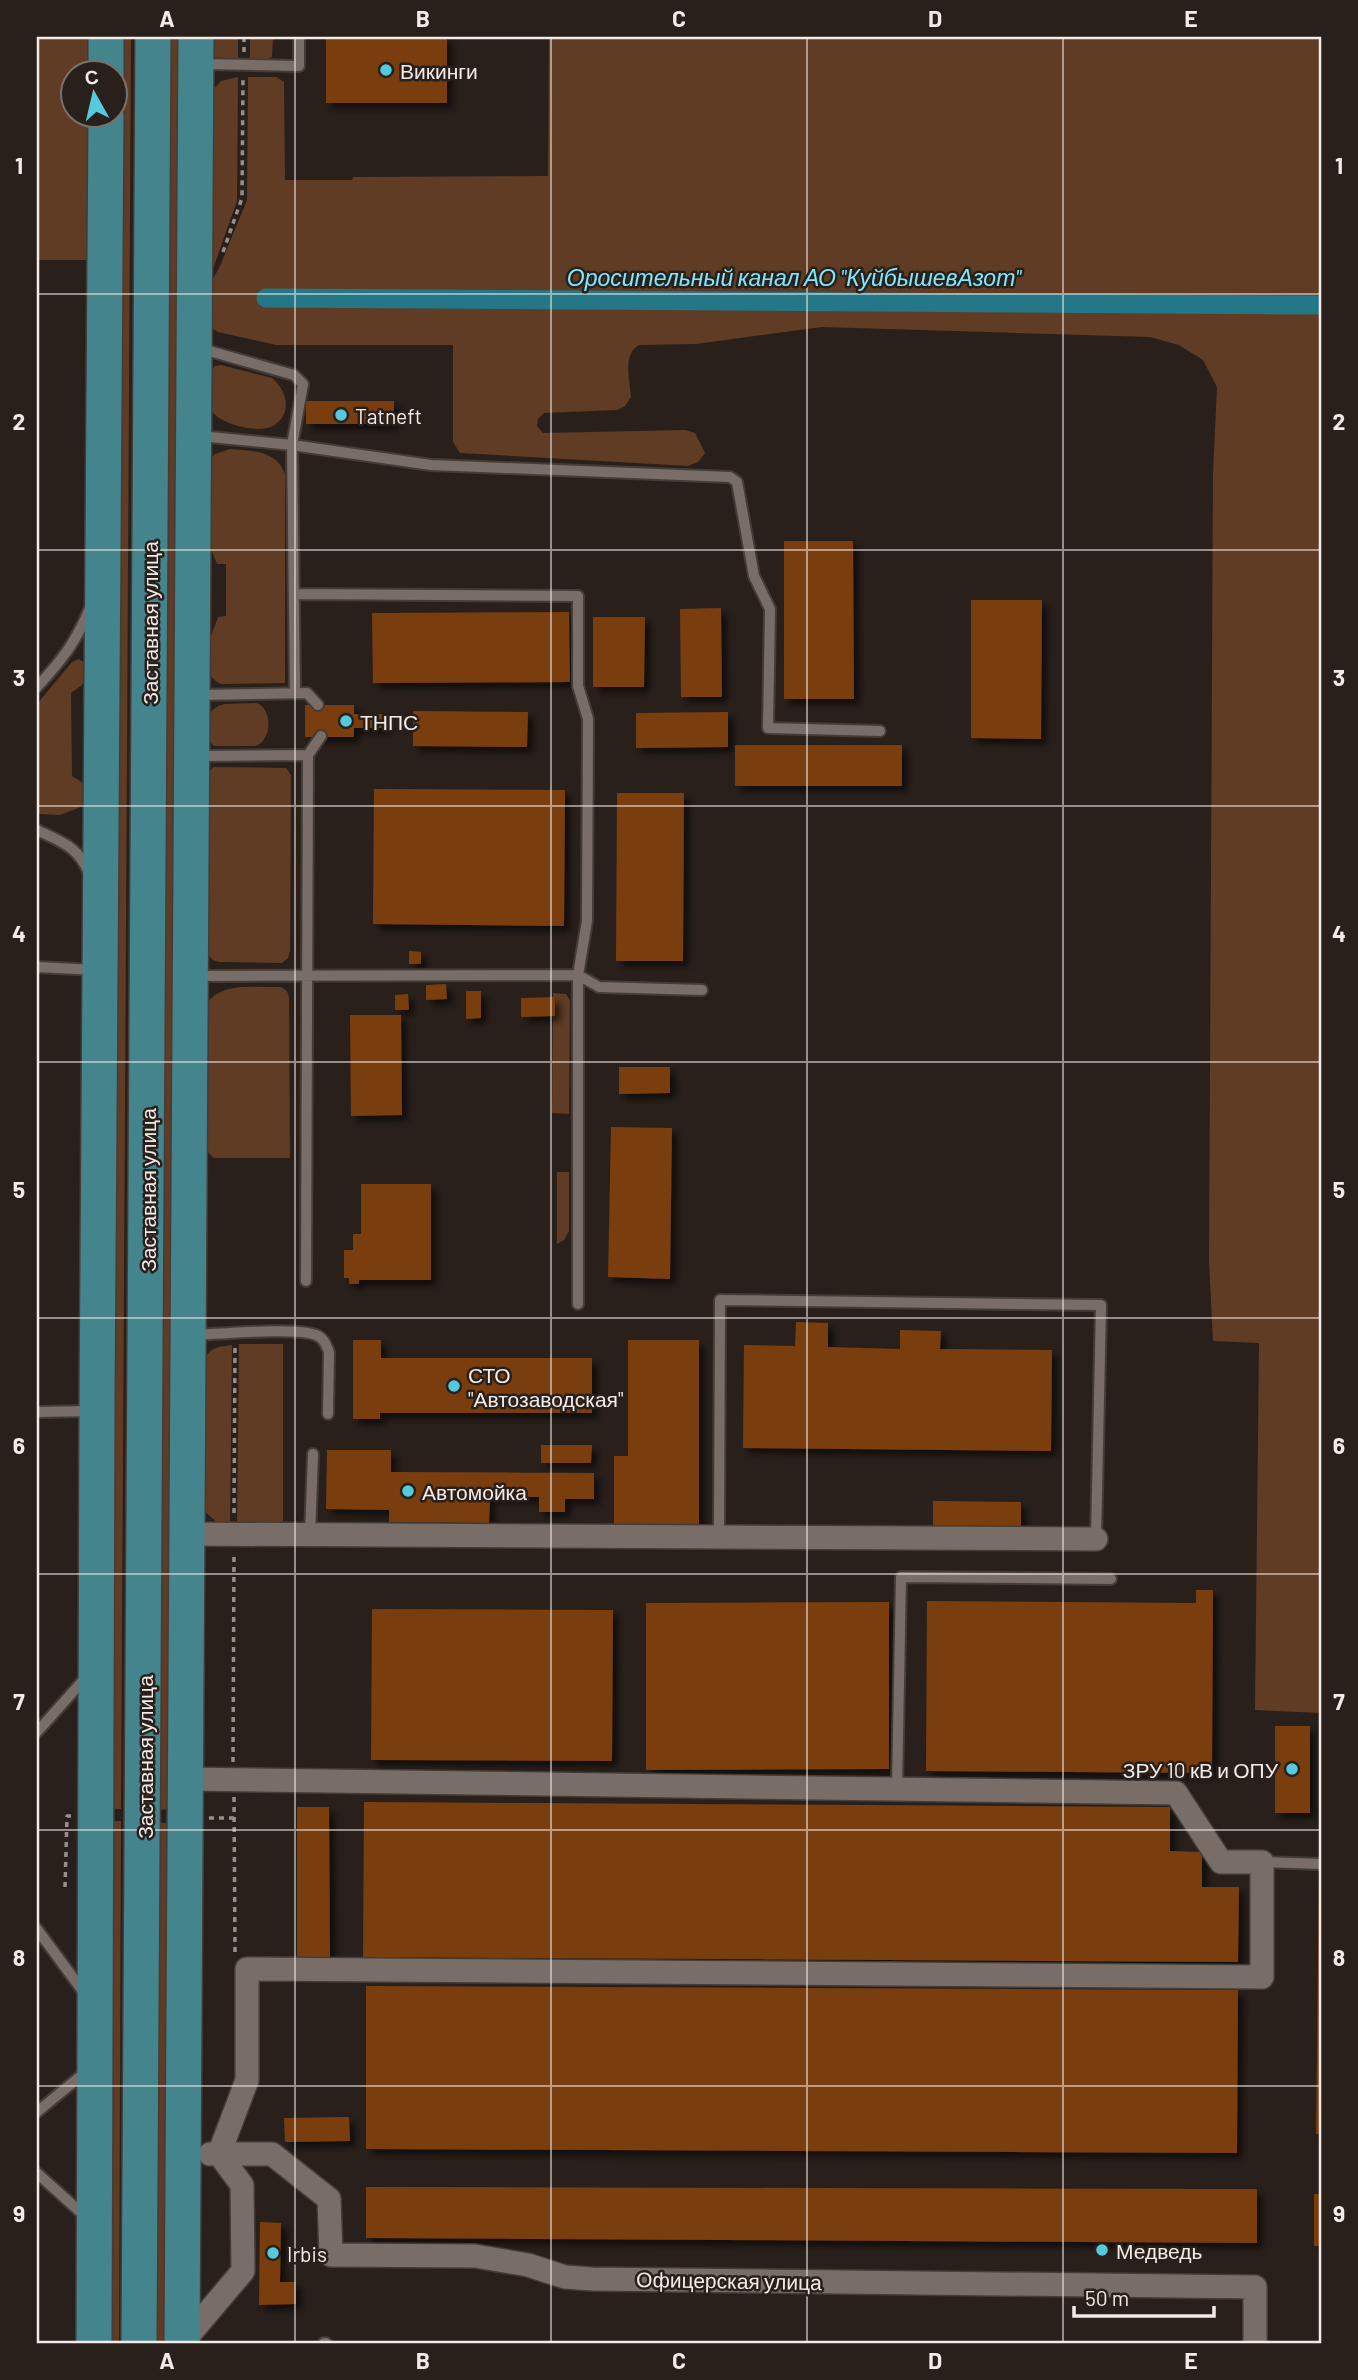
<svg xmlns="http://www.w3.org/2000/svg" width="1358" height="2380" font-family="Barlow,sans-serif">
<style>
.green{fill:#603c25}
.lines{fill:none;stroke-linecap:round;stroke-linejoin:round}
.canal{stroke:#247786;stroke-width:19}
.building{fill:#7a3e0f;filter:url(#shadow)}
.service-casing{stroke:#433c38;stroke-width:14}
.minor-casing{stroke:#433c38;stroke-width:26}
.primary-casing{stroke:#433c38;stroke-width:38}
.path{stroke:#978f8b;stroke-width:3.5;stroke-dasharray:5 5;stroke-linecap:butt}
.service{stroke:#786d67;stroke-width:10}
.minor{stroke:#786d67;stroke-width:23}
.primary{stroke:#43848d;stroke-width:35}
.grid{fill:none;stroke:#f2ebe7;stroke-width:2;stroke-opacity:0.55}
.poi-dot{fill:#55cadf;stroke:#29201b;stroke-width:2.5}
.labels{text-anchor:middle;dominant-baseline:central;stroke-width:5;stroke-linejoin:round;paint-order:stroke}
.poi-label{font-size:21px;fill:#f2ebe7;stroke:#29201b;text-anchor:start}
.street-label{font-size:21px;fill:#f2ebe7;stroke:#29201b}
.water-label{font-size:23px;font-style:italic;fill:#7ce9fe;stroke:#29201b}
.neatline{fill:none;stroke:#f2ebe7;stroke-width:2.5}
.grid-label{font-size:23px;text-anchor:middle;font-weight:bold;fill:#f2ebe7}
</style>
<defs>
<filter id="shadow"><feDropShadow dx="5.5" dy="5.5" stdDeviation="3.5" flood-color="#0009"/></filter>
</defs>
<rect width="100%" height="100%" fill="#29201b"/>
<path class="green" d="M37,37H92L91,73L74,74V116H91L88,260H37Z
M121,37H131L121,1809H110Z
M170,37H181L171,1809L159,1810Z
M211,37H238V61L215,57L212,53Z
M250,37H273L272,57L266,60H250Z
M549,37H1321V1713L1255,1710L1259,1343L1213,1341L1209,1261L1213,474L1217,387L1203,360L1179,345L1150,337L822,327L696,344L639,345C622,354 630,381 631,397L625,406L617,410L544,413L538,419L537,426L543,433L685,430L695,433L705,453L698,462L688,466L460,453L453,442V345H276L218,332L205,325L206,292L220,266L247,200L248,77H276L284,82L285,180H352L353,177L548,176Z
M238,77L237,201L208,283L212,91L221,81Z
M221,365L272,378C288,391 293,416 271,427C256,433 219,424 211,410C205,400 208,384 208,373L215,366Z
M230,449C252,451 276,450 285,474V683L221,684C194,672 211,637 218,617L226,616V564H217L206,537L207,462L215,454Z
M79,659L86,664V674L82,685L71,693L72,776L85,784L86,805L60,815L37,814V704L72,662Z
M257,703C273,710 272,739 256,746H214L208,740L209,713L218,706L225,704Z
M214,767L286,768L291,775L290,951L288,958L282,963L219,962L213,960L204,950L207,773Z
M281,987L287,991L289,997L290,1158H214L205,1150L204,1007C220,980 254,988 281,987Z
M553,993L566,994L570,1000L569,1114L552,1113Z
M557,1172H569V1231L564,1240L557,1244Z
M239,1344H283V1521L281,1524L237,1523Z
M232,1345L230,1526L219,1524L204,1511L202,1364C209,1348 215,1347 232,1345Z
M110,1821H121L119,2343H107Z
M159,1823H170L168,2343H157Z"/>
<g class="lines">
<path class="canal" d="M266,298L1321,305"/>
</g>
<path class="building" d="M326,37H447V103H326Z
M306,401H394V424H306Z
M784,541H853L854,699H784Z
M971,600H1042L1041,739L971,738Z
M721,608L722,697H681L680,609Z
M569,612L570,682L373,683L372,613Z
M593,617H645L644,687H593Z
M305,705H354V714H387V728H354V737H305Z
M413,711L528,712L527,747L413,746Z
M728,712V747L636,748V713Z
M735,745H902V786H735Z
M374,789L565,790L564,926L373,924Z
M617,793H684L683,961H616Z
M409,951L421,952V964H409Z
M446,984L447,999L426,1000V985Z
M466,991H481V1018L466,1019Z
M408,994L409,1010H395V995Z
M555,997V1016L521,1017V998Z
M350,1015H401L402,1115L351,1116Z
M619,1067H670V1093L619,1094Z
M611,1127L672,1128L670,1279L608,1277Z
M361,1184H431V1280H359V1284H349V1278H344V1250H353V1234H361Z
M796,1322L828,1323V1347L900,1349V1330L941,1331L940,1349L1052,1350L1051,1451L743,1448L744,1345L795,1346Z
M353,1340H381V1358H592V1413H380V1419H353Z
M628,1340H699V1530H614V1456H628Z
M541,1445H592L591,1463H541Z
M327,1450H391V1472L594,1473V1499H565V1512H539V1497H490L489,1523L389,1522V1510L326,1509Z
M933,1501L1021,1502V1526H933Z
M1196,1590H1213L1212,1773L926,1771L927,1601L1196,1603Z
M889,1602V1769L646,1770V1603Z
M372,1609L613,1610L612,1761L371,1760Z
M1275,1726H1310V1813H1275Z
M364,1802L1170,1807V1851L1202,1852V1887H1239L1238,1962L363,1957Z
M297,1807H329L330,1957H297Z
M1319,1878H1321V2134H1316Z
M366,1986L1238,1990L1237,2153L366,2149Z
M349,2117L350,2141L285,2142L284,2118Z
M366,2187L1257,2189V2243L366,2238Z
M1314,2194H1321V2246H1314Z
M260,2222L281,2223L280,2282H296V2304L259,2305Z"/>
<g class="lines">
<defs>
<path id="service" d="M202,64L299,66V37
M199,348L294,375L303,384L292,445L200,436
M295,594L578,596V686L588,719L587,921L578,975V1304
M37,687C63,659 76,642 91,606
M295,693L292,445L431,465L730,477L737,482L754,576L770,609L768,728L880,731
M197,695L307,693L318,705
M198,756L308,755L321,736
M37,830C61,842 78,846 89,873
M37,967L96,970
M196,976L578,975L599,987L702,990
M306,1281L308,755
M193,1335C220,1334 295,1327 316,1335C324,1338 326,1345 329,1352L328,1414
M37,1412L91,1411
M310,1535L313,1454
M719,1536L720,1300L1101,1305L1096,1539
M37,1732L88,1675
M897,1789L901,1577L1111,1579
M1262,1862L1321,1864
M37,1929L85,1994
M37,2112L88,2070
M37,2173L87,2218
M324,2343H326"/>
<path id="minor" d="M187,1534L1096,1539
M186,1779L1176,1793L1221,1862H1262V1977L247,1969V2080L219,2154H272L329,2199L331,2255L475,2256L528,2265L565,2277L592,2279L1255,2287V2343
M182,2343L243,2271L242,2185L219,2154H210"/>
<path id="primary" d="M106,74V37
M94,2343C96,2034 96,1724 97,1414C99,981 106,548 106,116
M139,2343L153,37
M182,2343L196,37"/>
</defs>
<use href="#service" class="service-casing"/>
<use href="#minor" class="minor-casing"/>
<use href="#primary" class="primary-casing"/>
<path class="path" d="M244,52V37
M223,252L242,198L243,77
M234,1513L235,1346
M233,1762L234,1552
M234,1797L235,1954
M209,1818H234
M65,1887L67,1816H71"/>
<use href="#service" class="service"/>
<use href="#minor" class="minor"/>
<use href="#primary" class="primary"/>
</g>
<path class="grid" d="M295,37V2343M551,37V2343M807,37V2343M1063,37V2343M37,294H1321M37,550H1321M37,806H1321M37,1062H1321M37,1318H1321M37,1574H1321M37,1830H1321M37,2086H1321"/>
<g class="poi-dot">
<circle cx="386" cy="70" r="7"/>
<circle cx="341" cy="415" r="7"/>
<circle cx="346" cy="721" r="7"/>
<circle cx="454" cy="1386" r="7"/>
<circle cx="408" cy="1491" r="7"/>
<circle cx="1292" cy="1769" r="7"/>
<circle cx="1102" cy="2250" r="7"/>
<circle cx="273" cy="2253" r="7"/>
</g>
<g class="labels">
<g class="poi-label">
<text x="400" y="70">Викинги</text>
<text x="355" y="415">Tatneft</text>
<text x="360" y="721">ТНПС</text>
<text x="468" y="1374">СТО<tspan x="468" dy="24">"Автозаводская"</tspan></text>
<text x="422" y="1491">Автомойка</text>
<text x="1278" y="1769" text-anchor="end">ЗРУ 10 кВ и ОПУ</text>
<text x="1116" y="2250">Медведь</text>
<text x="287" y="2253">Irbis</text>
</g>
<g class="street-label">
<text transform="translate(149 623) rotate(-90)">Заставная улица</text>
<text transform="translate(147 1190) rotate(-90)">Заставная улица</text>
<text transform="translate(144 1757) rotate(-90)">Заставная улица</text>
<text transform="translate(729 2280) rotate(1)">Офицерская улица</text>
</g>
<g class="water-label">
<text x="794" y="277">Оросительный канал АО "КуйбышевАзот"</text>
</g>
</g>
<rect width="1358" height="2380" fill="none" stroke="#29201b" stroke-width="77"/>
<g transform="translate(94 94) rotate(352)"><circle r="33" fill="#29201b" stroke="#79716d" stroke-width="2"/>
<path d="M0-5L12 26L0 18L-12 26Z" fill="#55cadf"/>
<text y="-10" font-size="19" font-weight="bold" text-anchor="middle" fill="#f2ebe7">С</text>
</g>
<path d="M1074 2306v10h140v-10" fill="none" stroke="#f2ebe7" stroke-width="3.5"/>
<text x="1085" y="2306" font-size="21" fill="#f2ebe7" stroke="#29201b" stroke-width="5" paint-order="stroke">50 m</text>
<rect x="38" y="38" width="1282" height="2304" class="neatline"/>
<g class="grid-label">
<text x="167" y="27">A</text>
<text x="423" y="27">B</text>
<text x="679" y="27">C</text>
<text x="935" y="27">D</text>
<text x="1191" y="27">E</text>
<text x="19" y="174">1</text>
<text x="1339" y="174">1</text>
<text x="19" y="430">2</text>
<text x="1339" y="430">2</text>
<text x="19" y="686">3</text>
<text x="1339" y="686">3</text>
<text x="19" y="942">4</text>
<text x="1339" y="942">4</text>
<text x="19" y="1198">5</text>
<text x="1339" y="1198">5</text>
<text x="19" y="1454">6</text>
<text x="1339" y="1454">6</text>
<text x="19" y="1710">7</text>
<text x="1339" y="1710">7</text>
<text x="19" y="1966">8</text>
<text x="1339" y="1966">8</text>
<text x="19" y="2222">9</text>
<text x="1339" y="2222">9</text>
<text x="167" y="2369">A</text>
<text x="423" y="2369">B</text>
<text x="679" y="2369">C</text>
<text x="935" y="2369">D</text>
<text x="1191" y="2369">E</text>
</g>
</svg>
